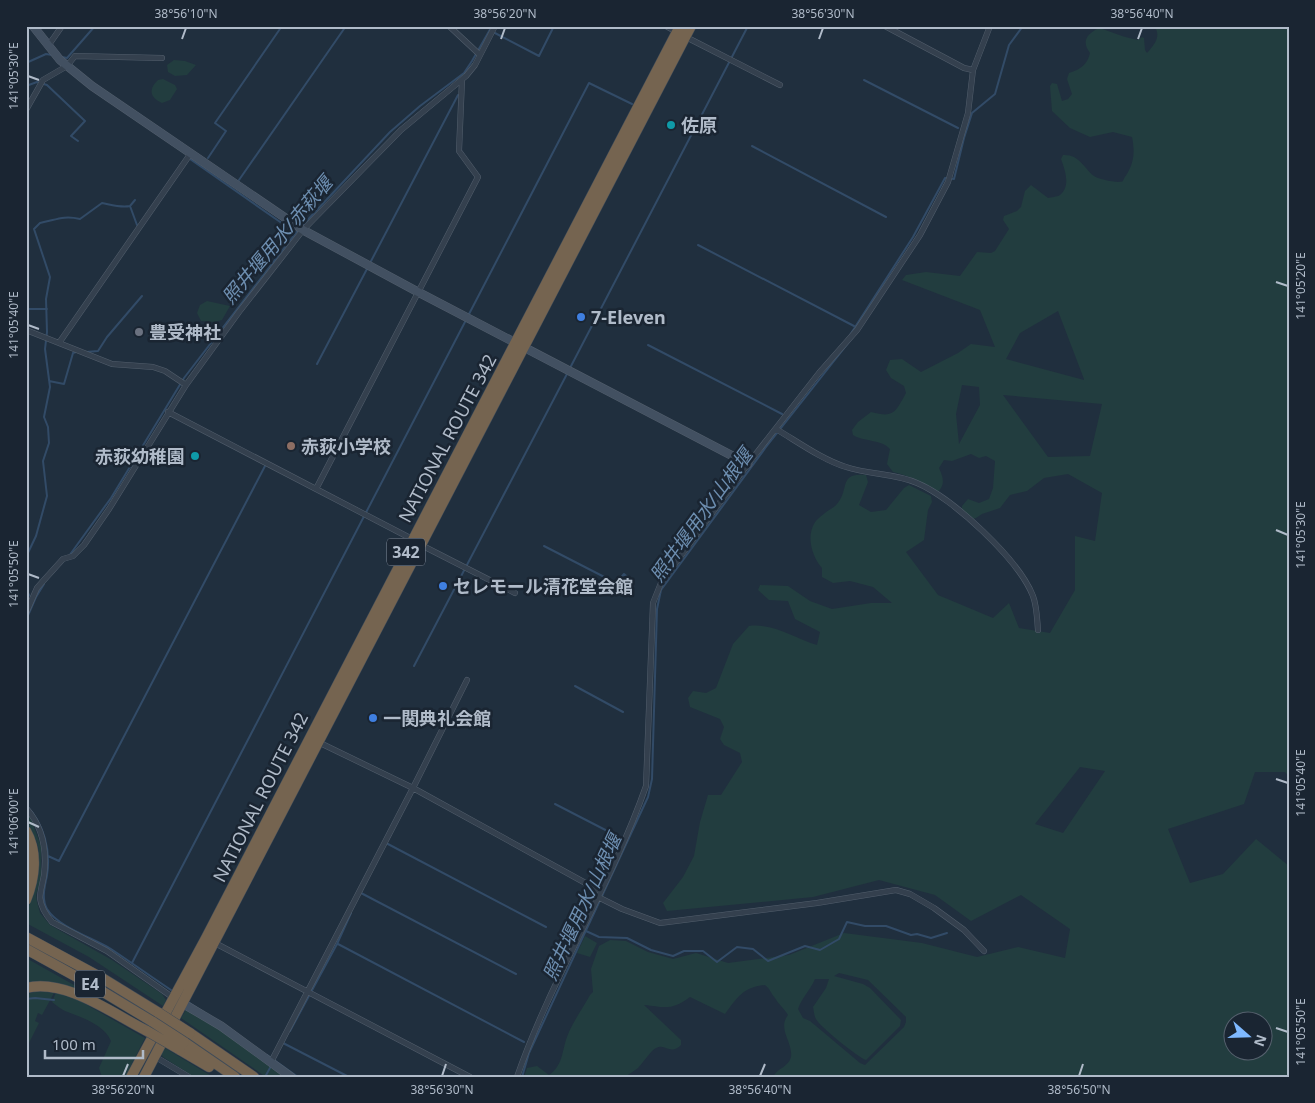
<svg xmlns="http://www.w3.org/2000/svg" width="1315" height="1103" font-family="'Noto Sans','Noto Sans JP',sans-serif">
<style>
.green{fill:#223d3f;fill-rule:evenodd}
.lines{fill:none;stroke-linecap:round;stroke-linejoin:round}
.stream{stroke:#324b67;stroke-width:2}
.street-casing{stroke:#525e6c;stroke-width:6}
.secondary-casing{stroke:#525e6c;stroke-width:9}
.highway-casing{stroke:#3f4b58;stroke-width:11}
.street{stroke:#34404e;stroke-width:5}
.secondary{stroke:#425061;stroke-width:8}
.highway{stroke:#756450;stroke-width:10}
.highway-bridge-casing{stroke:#3f4b58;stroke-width:11;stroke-linecap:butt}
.highway-bridge{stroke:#756450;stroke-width:10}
.ticks{fill:none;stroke:#b0bbc9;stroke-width:2}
.culture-dot{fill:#0f9aa8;stroke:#1a2532;stroke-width:2}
.shop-dot{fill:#3f7fe0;stroke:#1a2532;stroke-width:2}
.worship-dot{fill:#6b7280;stroke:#1a2532;stroke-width:2}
.education-dot{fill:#8d6e63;stroke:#1a2532;stroke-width:2}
.labels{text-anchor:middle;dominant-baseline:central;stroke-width:5;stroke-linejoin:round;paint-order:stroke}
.shield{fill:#1a2532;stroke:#838e9c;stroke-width:1}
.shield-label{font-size:16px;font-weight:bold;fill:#b0bbc9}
.poi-label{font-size:18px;font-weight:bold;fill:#b0bbc9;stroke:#1a2532;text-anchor:start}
.street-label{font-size:18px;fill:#b0bbc9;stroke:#1a2532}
.water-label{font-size:19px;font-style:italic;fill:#6d8eb0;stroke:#1a2532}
.neatline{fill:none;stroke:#b0bbc9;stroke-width:2}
.ticks-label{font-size:12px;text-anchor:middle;fill:#b0bbc9}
</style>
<rect width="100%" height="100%" fill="#202f3e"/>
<path class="green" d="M1154,26H1289V777L1285,772H1255L1244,804L1168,829L1190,883L1223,874L1256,839L1289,866V1077H773C777,1068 789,1067 791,1057C793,1042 777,1029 788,1015C784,1008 779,1005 775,998C770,992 771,990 765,985C743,987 737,998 725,1014L690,997C671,1011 665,1007 644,1005L681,1040V1045C670,1056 666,1043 656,1048C651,1050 643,1063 638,1068C634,1071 629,1074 625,1077H524L527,1068L537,1066L549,1075C563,1066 562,1050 567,1037C572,1023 583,1008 590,995L593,992L591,969L599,946L610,940L626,941L648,952L673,959L696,953L728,963L789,955L844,933L922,943L977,957L1018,947L1065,958L1070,929L1021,895L971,921L935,895L879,880L813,897L667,911L663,903L683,877L694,856L700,822L708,795H721L742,762L740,753L724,745L720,739L724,727L720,719L690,707L688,698L693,691L706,693L716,688L733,644L749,626C774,623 794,638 817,645L820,632L795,619L788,601L769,600L758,590L760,585L788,586L810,601L832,609L871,603H892L873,587L850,581L833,583L822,577V568C813,558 806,538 814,524C816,520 821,516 825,513C828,510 834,508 837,504C850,489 838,472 866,475L868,482L859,505L871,512L886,510L904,488L909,485L931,496L932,502L928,510L924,540L906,552L938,595L993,618L1009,603L1019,628L1050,633L1075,590V536L1095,541L1102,493L1068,474L1044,478L1027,491L1010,495L1000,508L982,514L976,518L972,519L962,510V506L968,499L979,503L989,499L993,488L995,461L986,456L979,458L971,454L952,461L944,460L939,468C943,477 946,485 937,493C923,482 910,476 893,472L887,464L890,449C881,439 864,442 853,435L852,430L858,422L871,412C894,418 895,413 906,393L904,386L891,378L886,370L890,360L902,359L921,372L958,353L971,344L995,347L980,310L902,280L906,275L926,272L960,276L977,252L991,253L995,251L1009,229L1003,220L1004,216L1017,211L1021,207L1025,191L1031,185L1048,198C1051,197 1057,197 1060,195C1071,186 1065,170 1061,159L1063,155C1079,154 1083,167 1094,176C1098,179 1119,184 1123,181C1123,180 1126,175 1127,174C1134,162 1135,152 1132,137L1113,132L1090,137L1070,128L1052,111L1050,86L1052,83L1057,84L1062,101L1068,99L1072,94L1067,79L1069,73C1081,69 1087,65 1090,53C1081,41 1087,34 1099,28C1112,32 1125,38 1138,40L1142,37L1144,38L1145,50L1147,53C1154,45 1162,36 1154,26ZM1058,311L1084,379V380L1006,359L1020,333ZM962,385L979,387L980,405L959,444L956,414ZM1003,395L1102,404L1090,456L1048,457ZM1080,767L1105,771L1063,833L1035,824ZM839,973L868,980L906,1017V1022L904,1027L865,1065L860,1063L810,1021L803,1018L798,1009C802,997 810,991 815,979H829L826,988L813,1007C814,1011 814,1016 816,1019C819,1026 859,1058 866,1060L900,1026L901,1020L870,988L863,984L834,976ZM1232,1020H1262V1050H1232Z
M174,60L185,61L196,65L187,75L175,76L168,72L167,65Z
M163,79L175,85L177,89L170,100L162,103C150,98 148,89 158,80Z
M207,301L230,306L222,320L214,322L201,321L197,313L200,305Z
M26,813L31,819L41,846V879L36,895L37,902L40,913L50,925L112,960L162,994L166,1000L163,1006L89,957L26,923C26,903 40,885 39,865C39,859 39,852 38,846C35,834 26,825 26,813Z
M585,936L597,943L590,957L577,953Z
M26,958L122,1012L26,984Z
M38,991L54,993L42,1015L38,1013L35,1021L39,1023L26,1049V994Z
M56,992L80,1001L145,1038L125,1077H102L99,1068L111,1041C104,1024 80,1017 65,1011C61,1009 56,1005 52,1002Z
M186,1010L190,1011L226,1033L285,1077H266L181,1018Z
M165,1048L213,1077H194L163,1057L161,1054Z"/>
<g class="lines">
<path class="stream" d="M493,32L539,56L554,26
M62,57L67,58L95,26
M26,63L46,54L52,55
M864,80L958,128
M26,86L37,82L47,85L85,121L71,136L78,141
M752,146L886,217
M208,158L226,131L215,123L282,26
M190,159L296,233
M239,180L346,26
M130,206L137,225
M302,226L390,132L420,106L464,73L472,61L492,26
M698,245L854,326
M370,263L458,95
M26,309H47
M468,316L589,83L632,104
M850,335L913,237L945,178L954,179L964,138L972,113L995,94L1009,45L1023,26
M648,345L782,414
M86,352L98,351L107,337L142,296
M317,364L368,267
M570,368L748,26
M49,381L64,384L73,353L76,352
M544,546L616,583L624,574L631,580
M69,556L111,498L184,378L299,229
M26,557L36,536L47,496L43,461L49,443L48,427L44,417L50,387L45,349L47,332L46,299L50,277L34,229L40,223C56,220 63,215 80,219L102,203C112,205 121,208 130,206L135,200
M26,589L29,595L26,602
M26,620L36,597L44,584
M414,666L568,372
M575,686L623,712
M555,804L619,837
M26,805C44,824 51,850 47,875C45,886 41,898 47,909C58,927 93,938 111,949C132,963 153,978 174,992
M386,843L546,927
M48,856L59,861L265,466
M361,893L516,974
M586,931L599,937L627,938L651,950L673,956L684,951H703L717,962L737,947L753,949L768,961L805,946L820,950L839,939L847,922L865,926H886L911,935L917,934L931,938L947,933
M338,944L524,1042
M132,963L466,320
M26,999L35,998L54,1000
M188,1002L205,1013
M290,1031L337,944L351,913
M283,1043L349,1077
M267,1055L298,1077
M265,1077L271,1066
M522,1077L529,1053L648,797L652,779L657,609L661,590L766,447L849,342"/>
<defs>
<path id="street" d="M449,26L479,54
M666,26L677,32
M885,26L964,68L973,70
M684,36L780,85
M48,46L62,26
M26,110L43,80L67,66L75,56L162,58
M26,330L112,364L153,367L165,371L186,385
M59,343L191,153
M168,412L414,540
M776,429C798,442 823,460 846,467C870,475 895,473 917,483C953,498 1019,560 1033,596C1037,607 1037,619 1038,630
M316,489L478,177L459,151L462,80
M421,545L515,593
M26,613L37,588L44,580L63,559L73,556L84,545L109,509L186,385L239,312L303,230L401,130L466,76L475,65L495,26
M318,742L413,788L600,891
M26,808C43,827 47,851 44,875C43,882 40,891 40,898C41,908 46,915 52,922L107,951L175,999
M598,897L622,909L660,923L817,903L896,890L910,894L934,908L964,930L984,951
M213,942L470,1077
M154,1056L189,1077
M271,1062L413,788L467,680
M517,1077C552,976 611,886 646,786L653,603L661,583L748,464L819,373L857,330L920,235L948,182L968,113L973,70L990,26"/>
<path id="secondary" d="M33,26L60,60L92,86L303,230L418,292L748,464
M182,1003L221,1026L291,1077"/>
<path id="highway" d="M26,831C38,852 35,878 26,900
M26,854L27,872
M26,937L102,978L159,1013
M26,949L95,987L153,1022
M26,988C66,978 113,1014 147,1031
M190,1033L254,1077
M184,1042L235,1077
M180,1050L209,1067
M131,1077L206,938L680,26
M144,1077L691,26"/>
</defs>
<use href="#street" class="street-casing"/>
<use href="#secondary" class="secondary-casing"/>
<use href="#highway" class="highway-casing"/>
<use href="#street" class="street"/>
<use href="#secondary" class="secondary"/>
<use href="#highway" class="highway"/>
<defs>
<path id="highway-bridge" d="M159,1013L190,1033
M153,1022L184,1042
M147,1031L180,1050"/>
</defs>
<use href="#highway-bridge" class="highway-bridge-casing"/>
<use href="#highway-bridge" class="highway-bridge"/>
</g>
<path class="ticks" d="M182,39L186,28M501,39L505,28M819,39L823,28M1138,39L1142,28M28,76L39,80M1276,282L1288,286M28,325L39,329M1276,530L1288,535M28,574L39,578M1276,779L1288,783M28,822L39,827M1276,1028L1288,1032M123,1076L128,1064M442,1076L446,1064M760,1076L765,1064M1079,1076L1083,1064"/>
<g class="culture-dot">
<circle cx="671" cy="125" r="5"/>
<circle cx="195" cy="456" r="5"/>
</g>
<g class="shop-dot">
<circle cx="581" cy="317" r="5"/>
<circle cx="443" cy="586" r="5"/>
<circle cx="373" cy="718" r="5"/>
</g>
<circle class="worship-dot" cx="139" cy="332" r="5"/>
<circle class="education-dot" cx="291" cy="446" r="5"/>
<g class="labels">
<g class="shield">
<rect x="387" y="538.5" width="38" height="27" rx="4"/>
<rect x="75" y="970.5" width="30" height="27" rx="4"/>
</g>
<g class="shield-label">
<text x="406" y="552">342</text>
<text x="90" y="984">E4</text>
</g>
<g class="poi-label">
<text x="681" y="125">佐原</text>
<text x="591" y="317">7-Eleven</text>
<text x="149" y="332">豊受神社</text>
<text x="301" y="446">赤荻小学校</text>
<text x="185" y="456" text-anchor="end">赤荻幼稚園</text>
<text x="453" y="586">セレモール清花堂会館</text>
<text x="383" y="718">一関典礼会館</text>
</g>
<g class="street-label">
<text transform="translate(447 438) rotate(-62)">NATIONAL ROUTE 342</text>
<text transform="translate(260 797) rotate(-63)">NATIONAL ROUTE 342</text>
</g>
<g class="water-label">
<text transform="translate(277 240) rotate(-50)">照井堰用水/赤萩堰</text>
<text transform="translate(701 515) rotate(-54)">照井堰用水/山根堰</text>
<text transform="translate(582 907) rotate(-65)">照井堰用水/山根堰</text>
</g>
</g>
<rect width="1315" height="1103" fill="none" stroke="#1a2532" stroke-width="55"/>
<g transform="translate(1248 1036) rotate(110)"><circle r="24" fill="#1a2532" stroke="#56616e"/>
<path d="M0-4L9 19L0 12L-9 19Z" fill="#7fb9ff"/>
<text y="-8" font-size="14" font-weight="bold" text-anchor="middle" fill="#b0bbc9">N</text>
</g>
<path d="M45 1050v8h98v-8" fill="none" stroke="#b0bbc9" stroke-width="2.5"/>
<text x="52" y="1050" font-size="15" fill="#b0bbc9" stroke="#1a2532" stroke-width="4" paint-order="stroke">100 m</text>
<rect x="28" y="28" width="1260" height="1048" class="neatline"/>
<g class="ticks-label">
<text x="186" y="18">38°56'10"N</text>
<text x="505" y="18">38°56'20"N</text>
<text x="823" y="18">38°56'30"N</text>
<text x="1142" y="18">38°56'40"N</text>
<text transform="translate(14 76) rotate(-90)" y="4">141°05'30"E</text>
<text transform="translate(1301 286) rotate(-90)" y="4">141°05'20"E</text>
<text transform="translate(14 325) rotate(-90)" y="4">141°05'40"E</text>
<text transform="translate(1301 535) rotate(-90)" y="4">141°05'30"E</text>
<text transform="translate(14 574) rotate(-90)" y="4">141°05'50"E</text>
<text transform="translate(1301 783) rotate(-90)" y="4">141°05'40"E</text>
<text transform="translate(14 822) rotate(-90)" y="4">141°06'00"E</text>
<text transform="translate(1301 1032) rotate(-90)" y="4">141°05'50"E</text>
<text x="123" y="1094">38°56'20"N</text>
<text x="442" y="1094">38°56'30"N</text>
<text x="760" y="1094">38°56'40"N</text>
<text x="1079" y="1094">38°56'50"N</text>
</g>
</svg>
